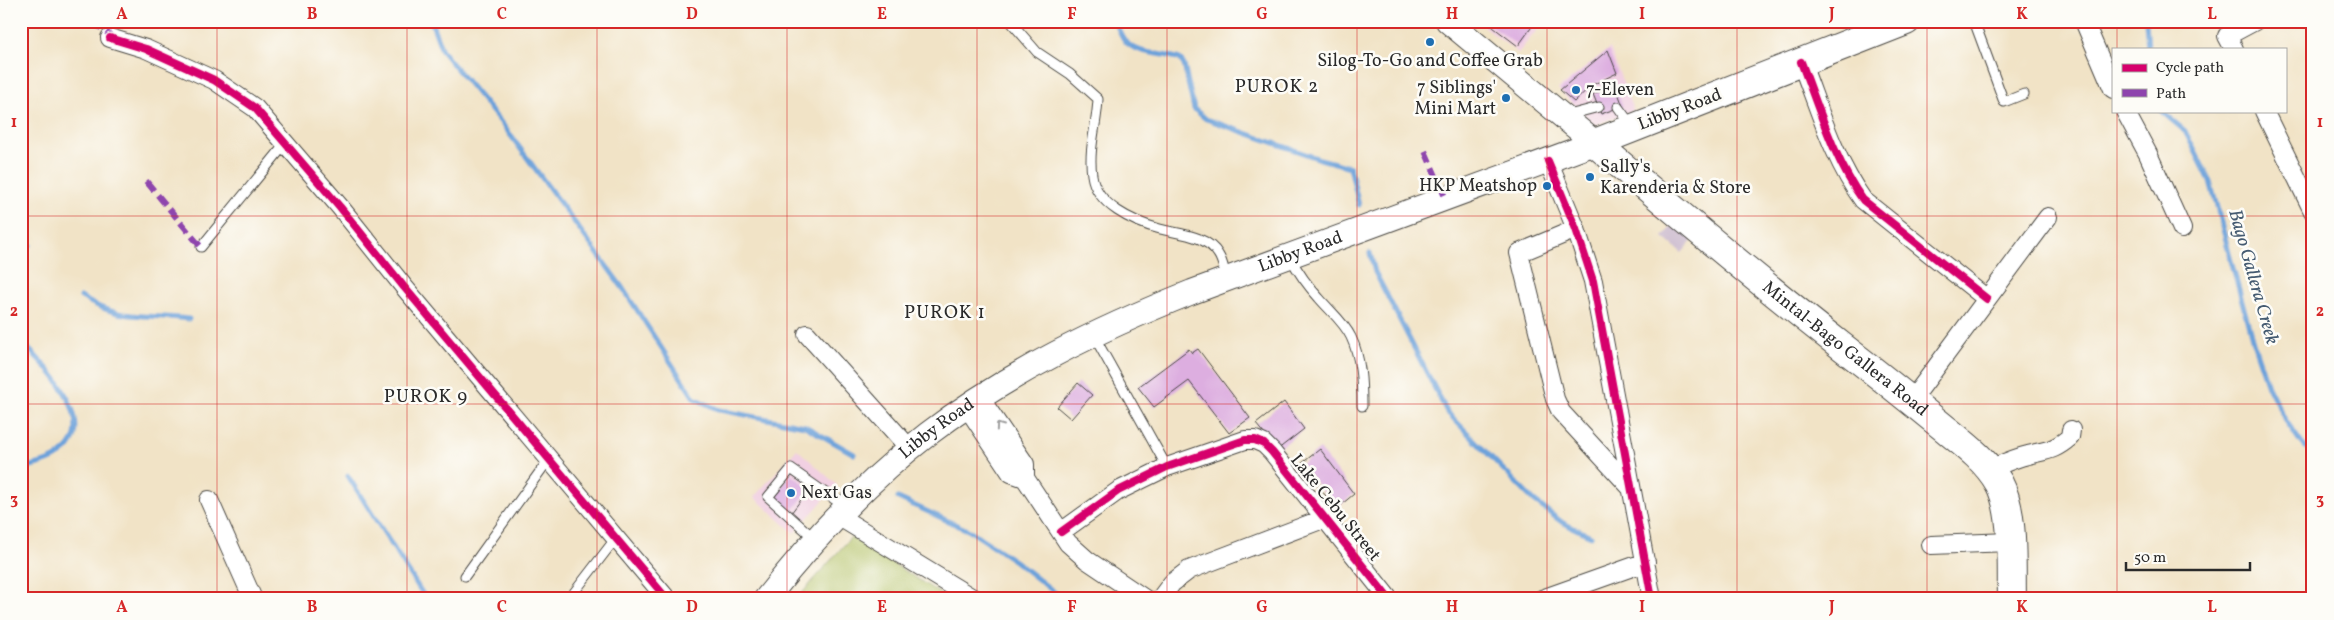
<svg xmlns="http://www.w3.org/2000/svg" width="2334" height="620" font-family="Vollkorn,serif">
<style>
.built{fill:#f1d0e2}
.industrial{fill:#cebed0}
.green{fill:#b0bf62;stroke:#6e7546}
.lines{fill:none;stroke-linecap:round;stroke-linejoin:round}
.stream{stroke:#6da2da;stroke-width:5}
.building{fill:#ddaee0}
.service-casing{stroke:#494742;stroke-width:11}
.minor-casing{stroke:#494742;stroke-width:20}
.secondary-casing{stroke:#494742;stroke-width:26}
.primary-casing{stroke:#494742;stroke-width:30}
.service{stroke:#fff;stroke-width:9}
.minor{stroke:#fff;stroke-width:18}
.secondary{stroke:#fff;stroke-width:24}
.primary{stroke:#fff;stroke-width:28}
.quiet{stroke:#8e44ad;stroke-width:6;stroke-dasharray:12 6;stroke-linecap:butt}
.cycleway-casing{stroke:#fdfcf7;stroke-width:11}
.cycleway{stroke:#d6006c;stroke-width:8}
.oneway{stroke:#a0a0a0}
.grid{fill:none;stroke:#d62828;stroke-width:1;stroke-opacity:0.55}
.poi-dot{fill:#1f6fb2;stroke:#fdfcf7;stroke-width:2}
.labels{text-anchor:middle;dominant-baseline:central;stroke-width:5;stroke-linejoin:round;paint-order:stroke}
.poi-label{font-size:18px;fill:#2b2b2b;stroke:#fdfcf7;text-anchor:start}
.street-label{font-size:18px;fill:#2b2b2b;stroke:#fdfcf7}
.neighbourhood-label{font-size:19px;letter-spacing:1px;fill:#2b2b2b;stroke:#fdfcf7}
.water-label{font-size:19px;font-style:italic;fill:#455b71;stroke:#fdfcf7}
.neatline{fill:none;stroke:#d62828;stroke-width:2}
.grid-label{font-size:16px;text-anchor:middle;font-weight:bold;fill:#d62828}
</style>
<rect width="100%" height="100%" fill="#fdfcf7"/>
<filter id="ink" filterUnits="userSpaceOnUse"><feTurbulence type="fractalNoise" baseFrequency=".02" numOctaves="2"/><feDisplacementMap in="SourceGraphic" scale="10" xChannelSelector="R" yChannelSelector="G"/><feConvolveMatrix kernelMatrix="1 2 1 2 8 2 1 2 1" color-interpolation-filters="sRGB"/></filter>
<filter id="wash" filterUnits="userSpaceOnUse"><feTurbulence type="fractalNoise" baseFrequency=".0096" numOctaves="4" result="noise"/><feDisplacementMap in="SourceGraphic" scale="20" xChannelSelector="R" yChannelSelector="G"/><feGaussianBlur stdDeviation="1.12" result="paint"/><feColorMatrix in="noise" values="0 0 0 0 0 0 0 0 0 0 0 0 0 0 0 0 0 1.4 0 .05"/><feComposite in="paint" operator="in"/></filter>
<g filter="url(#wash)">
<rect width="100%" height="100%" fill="#f1e3c6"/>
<path class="built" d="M1476,21H1545L1518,53Z
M1610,48L1633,110L1595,125L1558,89Z
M797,449L837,485L794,533L754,497Z"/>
<path class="industrial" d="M1674,223L1694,239L1682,253L1663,237Z"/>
<path class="green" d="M851,537L949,599H797Z"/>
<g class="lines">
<path class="stream" d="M431,21L442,51L503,125L622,287L694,398L719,410L805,426L854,454
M1114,21C1119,28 1121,37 1126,42C1138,55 1164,53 1180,59L1184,65L1194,109L1206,119L1320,159L1350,167L1359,205
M2146,21L2148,49
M2161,111L2185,131L2210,181L2253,342L2268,386L2284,418L2302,444L2313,454
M21,235L30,245
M1370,253L1375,272L1447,412L1534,501L1563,523L1591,536
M81,297C122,323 145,313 189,319
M21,341C34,355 50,369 60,385C92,434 74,459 21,468
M348,476L426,599
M898,498L972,532L1015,561L1063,599"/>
</g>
<g id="blocks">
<path class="building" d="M1485,21H1536L1518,46Z
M1608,50L1617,73L1592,85L1574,102L1560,90Z
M1615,85L1623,106L1601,114L1593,94Z
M1189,349L1192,353L1198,349L1250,418L1229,433L1189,381L1154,407L1138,387Z
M1078,383L1092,395L1071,419L1057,407Z
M1284,402L1304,429L1277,450L1256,424Z
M1320,449L1354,494L1336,509L1301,464Z
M791,475L810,488L791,513L773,499Z"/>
</g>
</g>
<g filter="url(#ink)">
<use href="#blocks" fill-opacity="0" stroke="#494742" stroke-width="1"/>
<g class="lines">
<defs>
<path id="service" d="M1010,21L1037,52L1070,74L1098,99C1097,125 1088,149 1092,175C1096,205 1133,222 1160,229C1179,234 1207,235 1218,254C1223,261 1224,271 1227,279
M1974,21L2004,102L2024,94
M1618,107L1632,126
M1565,116L1599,107
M201,247L286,143
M1290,257C1298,272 1307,285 1319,298C1330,311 1344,322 1351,337C1361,358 1362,383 1362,406
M1094,336L1167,467
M815,539L768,497L791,469L844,506
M465,576L549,459
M569,599L616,538"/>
<path id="minor" d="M2084,21L2113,89
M110,38L146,49L214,80L255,108L340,207L404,287L667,599
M2234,49L2227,36L2255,21
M1801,62C1819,108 1834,160 1863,200L1987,299
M2125,111L2148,154L2182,229
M2264,111L2313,211
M1548,161L1576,229L1593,281L1652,599
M1576,229L1519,253L1555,399L1561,412L1631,488
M807,334L910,449
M980,398L1025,464V478
M1911,401L2048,217
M967,407L1011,473L1025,478L1068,543L1087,560L1145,599
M1990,469C2002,464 2015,458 2028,455C2047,450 2054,451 2070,437L2071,430
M209,500L253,599
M838,516L974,599
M1061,532L1118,491L1167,467L1245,440H1255L1264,444L1272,452L1389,599
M1931,545L2010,542
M1160,599L1172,583L1189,570L1323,519
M1542,599L1646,562"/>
<g id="secondary">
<path id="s1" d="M766,599C813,539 867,481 928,434C1008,373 1099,329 1192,292L1595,143L1448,21"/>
</g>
<g id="primary">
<path id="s2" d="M1906,21L1595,143C1676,212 1757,280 1840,345C1875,372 1909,399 1943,427C1964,444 1986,460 1999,483C2015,513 2011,565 2012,599"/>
</g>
</defs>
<use href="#service" class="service-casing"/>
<use href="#minor" class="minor-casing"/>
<use href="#secondary" class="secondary-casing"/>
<use href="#primary" class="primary-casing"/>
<use href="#service" class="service"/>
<use href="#minor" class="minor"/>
<use href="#secondary" class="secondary"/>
<use href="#primary" class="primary"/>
<path class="quiet" d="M92,21L114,38
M1425,151L1446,199
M146,181L201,247"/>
<defs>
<path id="cycleway" d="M110,38L146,49L214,80L255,108L340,207L404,287L667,599
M1801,62C1819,108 1834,160 1863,200L1987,299
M1548,161L1576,229L1593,281L1652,599
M1061,532L1118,491L1167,467L1245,440H1255L1264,444L1272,452L1389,599"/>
</defs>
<use href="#cycleway" class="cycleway-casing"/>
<use href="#cycleway" class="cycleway"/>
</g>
<defs><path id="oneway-chevron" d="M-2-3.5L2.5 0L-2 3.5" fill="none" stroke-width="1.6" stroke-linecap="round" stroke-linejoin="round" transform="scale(1.25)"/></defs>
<use class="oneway" href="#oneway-chevron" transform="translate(999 426) rotate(-125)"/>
</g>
<path class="grid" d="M217,21V599M407,21V599M597,21V599M787,21V599M977,21V599M1167,21V599M1357,21V599M1547,21V599M1737,21V599M1927,21V599M2117,21V49M2117,111V599M21,216H2313M21,404H2313"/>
<g class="poi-dot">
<circle cx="1430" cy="42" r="5"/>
<circle cx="1576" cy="90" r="5"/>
<circle cx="1506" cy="98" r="5"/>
<circle cx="1590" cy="177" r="5"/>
<circle cx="1547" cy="186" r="5"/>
<circle cx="791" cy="493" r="5"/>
</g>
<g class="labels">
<g class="poi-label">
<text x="1430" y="61" text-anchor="middle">Silog-To-Go and Coffee Grab</text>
<text x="1496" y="88" text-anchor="end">7 Siblings'<tspan x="1496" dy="21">Mini Mart</tspan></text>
<text x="1586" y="90">7-Eleven</text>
<text x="1600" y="167">Sally's<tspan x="1600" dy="21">Karenderia &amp; Store</tspan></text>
<text x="1537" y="186" text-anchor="end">HKP Meatshop</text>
<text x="801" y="493">Next Gas</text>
</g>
<g class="street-label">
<text transform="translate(1680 110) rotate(-21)">Libby Road</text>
<text stroke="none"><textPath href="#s1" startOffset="648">Libby Road</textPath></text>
<text stroke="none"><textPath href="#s2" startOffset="658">Mintal-Bago Gallera Road</textPath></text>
<text stroke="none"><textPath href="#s1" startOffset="242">Libby Road</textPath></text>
<text transform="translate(1335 508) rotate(51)">Lake Cebu Street</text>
</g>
<g class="neighbourhood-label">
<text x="1277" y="87">PUROK 2</text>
<text x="945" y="313">PUROK 1</text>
<text x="426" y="397">PUROK 9</text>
</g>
<g class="water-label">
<text transform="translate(2253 277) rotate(74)">Bago Gallera Creek</text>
</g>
</g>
<rect width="2334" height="620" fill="none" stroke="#fdfcf7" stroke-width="55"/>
<rect x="2112" y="48" width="175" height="65" fill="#fdfcf7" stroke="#a9a8a5"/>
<rect x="2122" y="64" width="25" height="8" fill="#d6006c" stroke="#a9a8a5"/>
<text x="2156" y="72" font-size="15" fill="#2b2b2b">Cycle path</text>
<rect x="2122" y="89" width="25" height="8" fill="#8e44ad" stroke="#a9a8a5"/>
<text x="2156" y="98" font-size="15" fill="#2b2b2b">Path</text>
<path d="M2126 562v8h124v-8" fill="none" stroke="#2b2b2b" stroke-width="2.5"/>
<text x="2134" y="562" font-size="15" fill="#2b2b2b" stroke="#fdfcf7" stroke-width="4" paint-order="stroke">50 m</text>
<rect x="28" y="28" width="2278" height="564" class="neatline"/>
<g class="grid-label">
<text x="122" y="19">A</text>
<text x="312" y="19">B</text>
<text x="502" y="19">C</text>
<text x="692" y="19">D</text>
<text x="882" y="19">E</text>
<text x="1072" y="19">F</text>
<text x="1262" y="19">G</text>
<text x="1452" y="19">H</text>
<text x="1642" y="19">I</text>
<text x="1832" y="19">J</text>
<text x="2022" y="19">K</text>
<text x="2212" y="19">L</text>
<text x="14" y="127">1</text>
<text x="2320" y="127">1</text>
<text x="14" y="316">2</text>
<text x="2320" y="316">2</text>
<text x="14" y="504">3</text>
<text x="2320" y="504">3</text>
<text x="122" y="612">A</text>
<text x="312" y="612">B</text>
<text x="502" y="612">C</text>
<text x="692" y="612">D</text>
<text x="882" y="612">E</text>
<text x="1072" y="612">F</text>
<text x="1262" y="612">G</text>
<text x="1452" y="612">H</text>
<text x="1642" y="612">I</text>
<text x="1832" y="612">J</text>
<text x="2022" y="612">K</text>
<text x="2212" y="612">L</text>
</g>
</svg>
